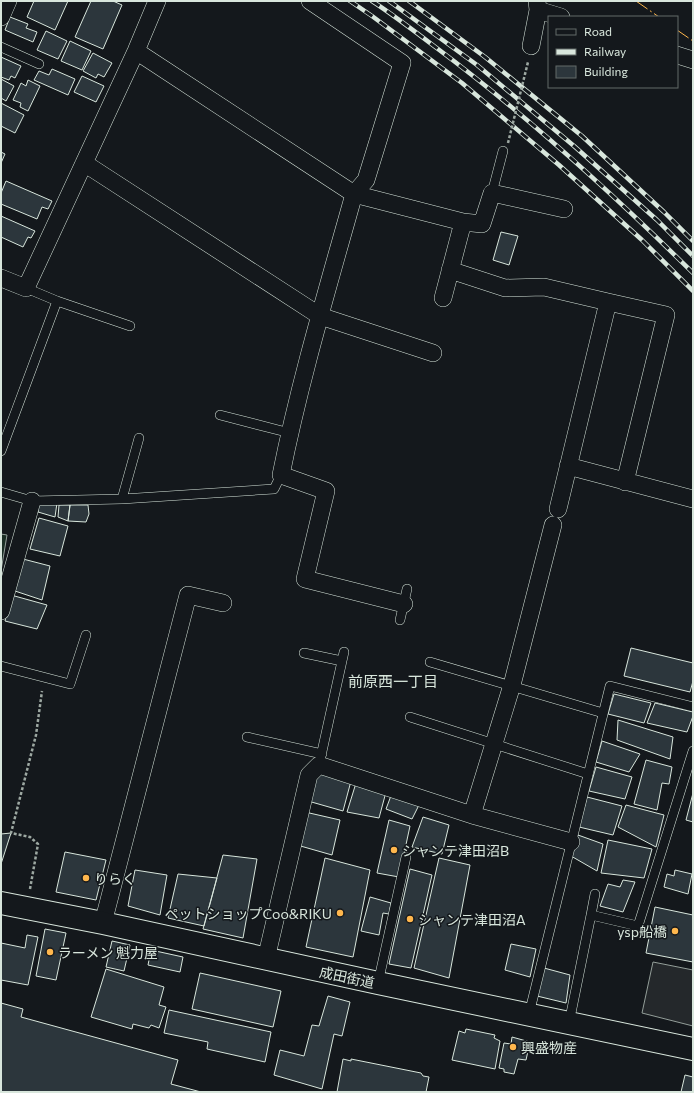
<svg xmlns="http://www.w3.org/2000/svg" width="694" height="1093" font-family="Commissioner,'Noto Sans JP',sans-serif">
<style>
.green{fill:#1a2d24;stroke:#939e99}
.parking{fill:#24282b;stroke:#939e99}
.building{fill:#2c363c;stroke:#d8e6dc}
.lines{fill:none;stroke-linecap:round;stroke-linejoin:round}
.lane-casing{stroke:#d8e6dc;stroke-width:10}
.street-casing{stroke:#d8e6dc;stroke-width:18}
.highway-casing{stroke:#d8e6dc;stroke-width:24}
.path{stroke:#9da8a2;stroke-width:2.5;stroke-dasharray:3 2;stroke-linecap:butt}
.lane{stroke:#14181c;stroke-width:9}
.street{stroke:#14181c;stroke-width:17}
.highway{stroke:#14181c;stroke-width:22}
.rail-casing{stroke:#d8e6dc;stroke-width:4.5}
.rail{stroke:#14181c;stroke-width:3;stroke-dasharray:9;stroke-linecap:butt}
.path-bridge{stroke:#9da8a2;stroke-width:2.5;stroke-dasharray:3 2;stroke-linecap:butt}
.power{stroke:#ffb74d;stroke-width:1;stroke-dasharray:14 3 2 3;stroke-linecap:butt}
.poi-dot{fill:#ffb74d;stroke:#14181c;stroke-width:1.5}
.labels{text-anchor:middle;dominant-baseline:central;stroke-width:3;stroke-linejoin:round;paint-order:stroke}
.poi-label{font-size:14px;fill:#d8e6dc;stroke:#14181c;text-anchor:start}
.street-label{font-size:14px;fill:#d8e6dc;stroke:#14181c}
.neighbourhood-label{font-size:15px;fill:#d8e6dc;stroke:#14181c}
</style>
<rect width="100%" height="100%" fill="#14181c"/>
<path class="green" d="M1,534L7,535L1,571Z"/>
<path class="parking" d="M653,962L693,970V1026L642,1013Z"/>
<path class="building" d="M34,1H68L55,30L27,17Z
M91,1H113L122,5L103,49L75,37Z
M10,17L28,24L26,28L37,32L33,42L5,30Z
M46,31L67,41L58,59L37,50Z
M70,41L91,51L82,70L61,61Z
M93,53L112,63L104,77L98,74L96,78L83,71Z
M1,57L21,66L15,78L11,76L9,80L1,77Z
M52,69L75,79L68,95L34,80L39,71L49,75Z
M82,76L104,86L96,102L74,92Z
M1,79L14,86L6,101L1,98Z
M28,80L40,86L28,111L20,107L21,103L13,100L21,83L26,86Z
M1,103L24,115L15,133L1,126Z
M1,152L5,154L1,163Z
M6,181L52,201L48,209L42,207L37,219L1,204V193Z
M1,216L35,231L31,238L28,237L23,247L1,237Z
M501,232L518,236L509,265L493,260Z
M57,503L55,517L38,512V504Z
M59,505H70L68,521L58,517Z
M70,505H88L89,514L86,522L68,521Z
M39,518L68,526L60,556L30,549Z
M23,559L50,566L42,600L15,591Z
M11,595L47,605L37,629L5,621Z
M631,648L693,663V681L690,692L624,676Z
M614,694L651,703L644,723L608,714Z
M655,703L693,712V716L687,732L647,723Z
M618,720L673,737L670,759L617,740Z
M602,741L640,754L629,772L596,762Z
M646,760L672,767L669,784L662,783L657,810L634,804Z
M596,767L632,777L625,799L589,791Z
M312,772L351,781L343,811L308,801Z
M356,783L386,792L379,818L347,812Z
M392,793L420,803L412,819L386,809Z
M693,793V822L686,820Z
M587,797L622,806L613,835L579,827Z
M626,805L664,815L656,847L618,827Z
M305,812L340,820L332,855L297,845Z
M423,817L449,825L442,854L412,847Z
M389,820L410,826L399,877L377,873Z
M11,833L1,864V834Z
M578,835L603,844L597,871L571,856Z
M608,840L652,849L644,878L601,873Z
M65,852L106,860L96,900L56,892Z
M223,855L257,859L243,938L203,929Z
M325,858L370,870L353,957L306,947Z
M439,858L470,865L449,978L414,968Z
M410,869L432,875L411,968L389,964Z
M135,870L167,875L160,915L128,906Z
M675,870L692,874L688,894L664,887L667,874L674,876Z
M178,874L217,878L204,926L168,918Z
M623,880L635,882L623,912L600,906L608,884L620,887Z
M370,897L391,903L389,914L383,913L379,935L361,931Z
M655,907L693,915V962L646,953Z
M45,929L66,933L56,980L36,976Z
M27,935L38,937L28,985L1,980V943L25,948Z
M112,941L130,945L124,971L106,967Z
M511,944L536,949L530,977L505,970Z
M151,950L183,957L180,972L148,965Z
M544,968L570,975L566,1003L537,996Z
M106,969L164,987L159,1005L166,1007L159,1028L151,1025L149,1028L133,1024L132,1029L91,1017Z
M200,973L281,991L273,1027L192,1009Z
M328,996L350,1002L342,1036L334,1034L322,1089L274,1075L280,1050L304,1056L312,1025L319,1026Z
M1,1003L23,1009L21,1017L178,1060L171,1084L201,1092H1Z
M169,1010L271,1032L265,1062L207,1049L208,1042L164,1033Z
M466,1029L495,1035L494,1038L500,1041L495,1069L452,1060L459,1031L465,1033Z
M512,1037L530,1042L526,1060L518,1059L514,1074L504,1072V1069L499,1068L504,1043L511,1044Z
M343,1059L351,1061V1059L421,1073L423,1076L429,1077L426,1092H337Z
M685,1075L693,1077V1092H681Z"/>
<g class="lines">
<defs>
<path id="lane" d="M1,47L39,64
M492,193L503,151
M57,301L130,326
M220,415L290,433
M1,451L57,301L26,288
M1,492L32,501L122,499L274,489L281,475
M122,499L139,438
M400,620L407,589
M304,653L342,661
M430,662L603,713
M1,666L70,684L86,635
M410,717L588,774
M247,737L322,754
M319,765L344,652
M591,915L595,894
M378,983L406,857
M529,1014L610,686L693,707
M569,1023L591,915L638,926L693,751"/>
<path id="street" d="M310,1L402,63L366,180L354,194C328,287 300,380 281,475L326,491L305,579L404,604
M538,10L561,17
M1,17L8,1
M531,46L538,10L537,1
M136,51L354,194L463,222L482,224L492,193L564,209
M677,55L693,60
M84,163L320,316L433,353
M450,270L505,288L544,287L608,302L558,509
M1,278L26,288L136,51L157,1
M443,298L463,222
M608,302L666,315L625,482
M568,466L693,499
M1,611L32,501
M472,815L512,685L553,525
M103,923L188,595L223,603
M266,959L309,775L319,765L472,815L571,842"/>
<path id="highway" d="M1,903L103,923L378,983L693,1049"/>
</defs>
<use href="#lane" class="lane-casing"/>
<use href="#street" class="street-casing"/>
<use href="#highway" class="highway-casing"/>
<path class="path" d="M30,889L38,844L30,837L11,833L36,735L42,691"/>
<use href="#lane" class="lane"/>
<use href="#street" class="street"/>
<use href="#highway" class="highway"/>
<defs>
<path id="rail" d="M350,1L372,16L462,83L559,165L642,240L693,291
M372,1C395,16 417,33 438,49C529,117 613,194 693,273
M389,1L477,65L574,146L657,220L693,256
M409,1L485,57L582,136L664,212L693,241"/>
</defs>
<use href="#rail" class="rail-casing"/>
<use href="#rail" class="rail"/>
<path class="path-bridge" d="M508,143L528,62"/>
<path class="power" d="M636,1L659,17
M677,30L693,41"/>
</g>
<g class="poi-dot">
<circle cx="394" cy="850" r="4"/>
<circle cx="86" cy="878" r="4"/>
<circle cx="340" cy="913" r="4"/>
<circle cx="410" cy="919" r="4"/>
<circle cx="675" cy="931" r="4"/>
<circle cx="50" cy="952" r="4"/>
<circle cx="513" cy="1047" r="4"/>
</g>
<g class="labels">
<g class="poi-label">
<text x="402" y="850">シャンテ津田沼B</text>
<text x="94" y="878">りらく</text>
<text x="332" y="913" text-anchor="end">ペットショップCoo&amp;RIKU</text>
<text x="418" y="919">シャンテ津田沼A</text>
<text x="667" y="931" text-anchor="end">ysp船橋</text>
<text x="58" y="952">ラーメン 魁力屋</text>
<text x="521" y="1047">興盛物産</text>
</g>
<g class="street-label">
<text transform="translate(347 977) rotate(12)">成田街道</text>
</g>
<g class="neighbourhood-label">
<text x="393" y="681">前原西一丁目</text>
</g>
</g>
<rect width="694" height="1093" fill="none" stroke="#d8e6dc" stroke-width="4"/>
<rect x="548" y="16" width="130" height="72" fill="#14181c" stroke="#626a69"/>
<rect x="556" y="29" width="20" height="6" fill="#14181c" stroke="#626a69"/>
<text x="584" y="36" font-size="12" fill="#d8e6dc">Road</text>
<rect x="556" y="49" width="20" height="6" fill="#d8e6dc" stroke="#626a69"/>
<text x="584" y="56" font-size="12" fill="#d8e6dc">Railway</text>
<rect x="556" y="66" width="20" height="12" fill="#2c363c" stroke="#626a69"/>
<text x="584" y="76" font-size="12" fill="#d8e6dc">Building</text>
</svg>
